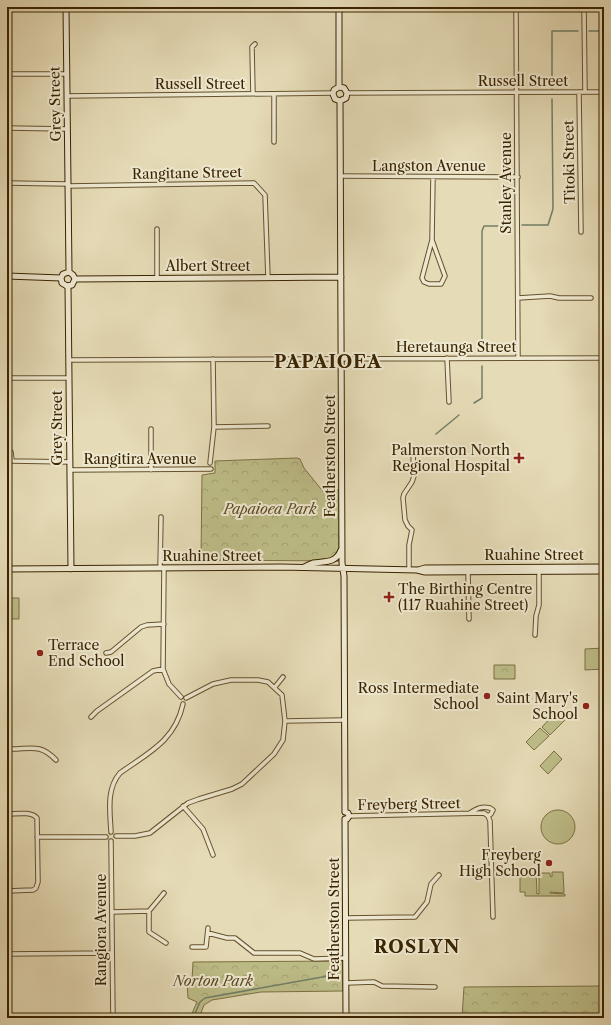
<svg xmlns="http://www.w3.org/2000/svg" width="611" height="1025" font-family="'Libre Caslon Text',serif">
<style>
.park{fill:url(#park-crowns);stroke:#7c7044}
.pitch{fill:#bdbd88;stroke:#7c7044}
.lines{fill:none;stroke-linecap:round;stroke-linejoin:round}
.stream{stroke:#717f66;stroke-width:1.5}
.street-casing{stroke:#65522e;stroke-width:5.5}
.secondary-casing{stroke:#3a2401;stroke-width:7}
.street{stroke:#eee8d0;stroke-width:3.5}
.secondary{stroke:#eee8d0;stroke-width:5}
.poi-dot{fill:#8f2418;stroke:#eee8d0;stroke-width:1.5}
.labels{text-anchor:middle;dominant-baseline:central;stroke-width:4;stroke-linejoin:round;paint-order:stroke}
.street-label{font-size:14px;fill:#3a2401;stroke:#eee8d0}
.poi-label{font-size:14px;fill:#3a2401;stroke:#eee8d0;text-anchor:end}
.park-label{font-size:14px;font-style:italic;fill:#5b4a23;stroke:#eee8d0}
.district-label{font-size:18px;font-weight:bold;letter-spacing:1px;fill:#3a2401;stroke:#eee8d0}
</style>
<defs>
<pattern id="park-crowns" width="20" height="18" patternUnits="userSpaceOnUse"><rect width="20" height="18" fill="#bdbd88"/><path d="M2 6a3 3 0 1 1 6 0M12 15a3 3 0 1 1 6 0" fill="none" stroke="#a3a274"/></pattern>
</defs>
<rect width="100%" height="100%" fill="#e5dbb6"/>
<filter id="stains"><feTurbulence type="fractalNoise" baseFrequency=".005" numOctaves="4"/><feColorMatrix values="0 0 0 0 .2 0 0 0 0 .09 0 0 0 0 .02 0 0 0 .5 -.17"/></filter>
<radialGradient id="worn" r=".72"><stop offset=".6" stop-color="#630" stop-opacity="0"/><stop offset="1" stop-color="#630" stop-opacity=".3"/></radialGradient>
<path class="park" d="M297,458L300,459L304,468L321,489L339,490V561L201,560L202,475L215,473V461Z
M494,665H515V679H494Z
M343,961V991L261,992L212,1000L204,1005L199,1018H190L197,1002L188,998L187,982L192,980L193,962Z
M604,986V1018H462L464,987Z"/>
<path class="pitch" d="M9,598H19V619H9Z
M604,648V669L585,670V649Z
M556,712L565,720L550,735L542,727Z
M540,728L549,736L534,750L526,742Z
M554,751L562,759L548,774L540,766Z
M541 827a17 17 0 1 1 34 0a17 17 0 1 1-34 0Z
M552,872H563L564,892L563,893L550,892V893L565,894V896H525V892H520V877H525V873H536L537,892L536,893L539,894V873H550V876L552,877Z"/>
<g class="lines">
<path class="stream" d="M589,31H604
M552,88V31H578
M522,225H548L553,209L552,99
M482,352V231L484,226H510
M474,403L482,398V366
M436,434L459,415
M193,1018L200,1002L205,998L339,974"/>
<defs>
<path id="street" d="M516,7L518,358
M584,7L585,92
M7,74H66
M579,92L581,232
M347,93L604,92
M253,94L252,47L255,44
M67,96L333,93
M7,128L67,129
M274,142V95
M340,176L518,177
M7,183L68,184
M68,186L254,183L265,195L268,278
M157,229V278
M432,240L422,278L424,282L429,284H441L445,276L432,240L433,177
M518,298L550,296L559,298H591
M447,358L449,402
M69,360L604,358
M7,378H69
M214,427L268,426
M11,452L12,461L70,462
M210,463L214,427L213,359
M70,470L211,469
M151,470V429
M8,512L9,569
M160,568L161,517
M164,568L163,669L169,684L181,697
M409,570V545L412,530L408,526L405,520L403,498L404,494L412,482L414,476L413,454L420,453
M468,572L469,619
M535,635L536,616L539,605V570
M106,653L111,652L141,627L147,625L164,624
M275,687L283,677
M91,717L97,711L153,671L163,669
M285,721L344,720
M7,749C29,750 39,742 56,760
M183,806L203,829L213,855
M470,813C477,808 482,806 490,808L493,810L491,814L488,816
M7,814C16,814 31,811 37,818L38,882L36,888L33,890L7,891
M349,816L484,813L488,816L490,821L493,917
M111,832C110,812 106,789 120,773C148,753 175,741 183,704
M116,836H135L150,833L188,803L199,799L232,789L242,784L274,754L283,740L285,721L282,695L268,682L258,680H231L213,684L186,698
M37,837H106
M111,841L113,1018
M164,893L149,911V932L166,943
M112,912L149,911
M346,918L415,917L427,902L431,884L439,875
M208,933L227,938H235L254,953H300L314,959L346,958
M192,947H206L208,928
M7,954L112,953
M346,983L374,982L382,986L435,987"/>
<path id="secondary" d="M66,7L69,272
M339,7V87
M339,87L344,88L347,93L346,98L340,101
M339,87L334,90L333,94L335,99L340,101
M340,101L342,563L344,576L345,812
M7,276L61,278
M61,278L62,283L67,286L72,285L75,279
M61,278L63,274L69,272L73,275L75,279
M75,279L341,277
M68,286L71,569
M304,567C307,566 310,564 313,563C324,561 336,564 341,550
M7,569L281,567L417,570L425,572L604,571
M418,570L425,568L604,567
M345,812L348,813L349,816L347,819H345
M345,819L346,1018"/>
</defs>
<use href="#street" class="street-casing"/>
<use href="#secondary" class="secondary-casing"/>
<use href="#street" class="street"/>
<use href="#secondary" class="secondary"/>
</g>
<g class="poi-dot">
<path d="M517 452h4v4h4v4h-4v4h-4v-4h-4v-4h4z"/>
<path d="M387 591h4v4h4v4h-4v4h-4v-4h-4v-4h4z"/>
<circle cx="40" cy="653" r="4"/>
<circle cx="487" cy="696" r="4"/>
<circle cx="586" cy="706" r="4"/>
<circle cx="549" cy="863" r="4"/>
</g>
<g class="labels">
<g class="street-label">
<text x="523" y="81">Russell Street</text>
<text x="200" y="84">Russell Street</text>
<text transform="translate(55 104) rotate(-91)">Grey Street</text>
<text transform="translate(569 162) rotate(-91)">Titoki Street</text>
<text x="429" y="166">Langston Avenue</text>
<text transform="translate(187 173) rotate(-1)">Rangitane Street</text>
<text transform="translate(506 183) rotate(-90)">Stanley Avenue</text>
<text x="208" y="266">Albert Street</text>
<text x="456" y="347">Heretaunga Street</text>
<text transform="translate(57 428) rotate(-90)">Grey Street</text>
<text transform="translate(330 456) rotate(-90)">Featherston Street</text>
<text x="140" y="459">Rangitira Avenue</text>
<text x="534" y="555">Ruahine Street</text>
<text x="212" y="556">Ruahine Street</text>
<text transform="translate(409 804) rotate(-1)">Freyberg Street</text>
<text transform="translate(334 919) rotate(-90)">Featherston Street</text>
<text transform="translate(101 930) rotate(-90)">Rangiora Avenue</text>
</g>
<g class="poi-label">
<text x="510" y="450">Palmerston North<tspan x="510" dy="16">Regional Hospital</tspan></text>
<text x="398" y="589" text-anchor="start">The Birthing Centre<tspan x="398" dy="16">(117 Ruahine Street)</tspan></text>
<text x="48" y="645" text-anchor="start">Terrace<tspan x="48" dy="16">End School</tspan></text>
<text x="479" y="688">Ross Intermediate<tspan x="479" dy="16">School</tspan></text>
<text x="578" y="698">Saint Mary's<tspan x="578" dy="16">School</tspan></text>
<text x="541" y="855">Freyberg<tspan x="541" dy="16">High School</tspan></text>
</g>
<g class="park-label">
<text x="270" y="509">Papaioea Park</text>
<text x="213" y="981">Norton Park</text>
</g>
<g class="district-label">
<text x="328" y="362">PAPAIOEA</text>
<text x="417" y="947">ROSLYN</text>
</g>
</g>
<rect width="611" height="1025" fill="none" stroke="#e5dbb6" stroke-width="24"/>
<rect x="8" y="8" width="595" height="1009" fill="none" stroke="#3a2401" stroke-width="2"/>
<rect x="12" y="12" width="587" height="1001" fill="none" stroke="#3a2401"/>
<rect width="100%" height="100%" filter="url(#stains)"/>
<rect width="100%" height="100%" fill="url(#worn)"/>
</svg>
